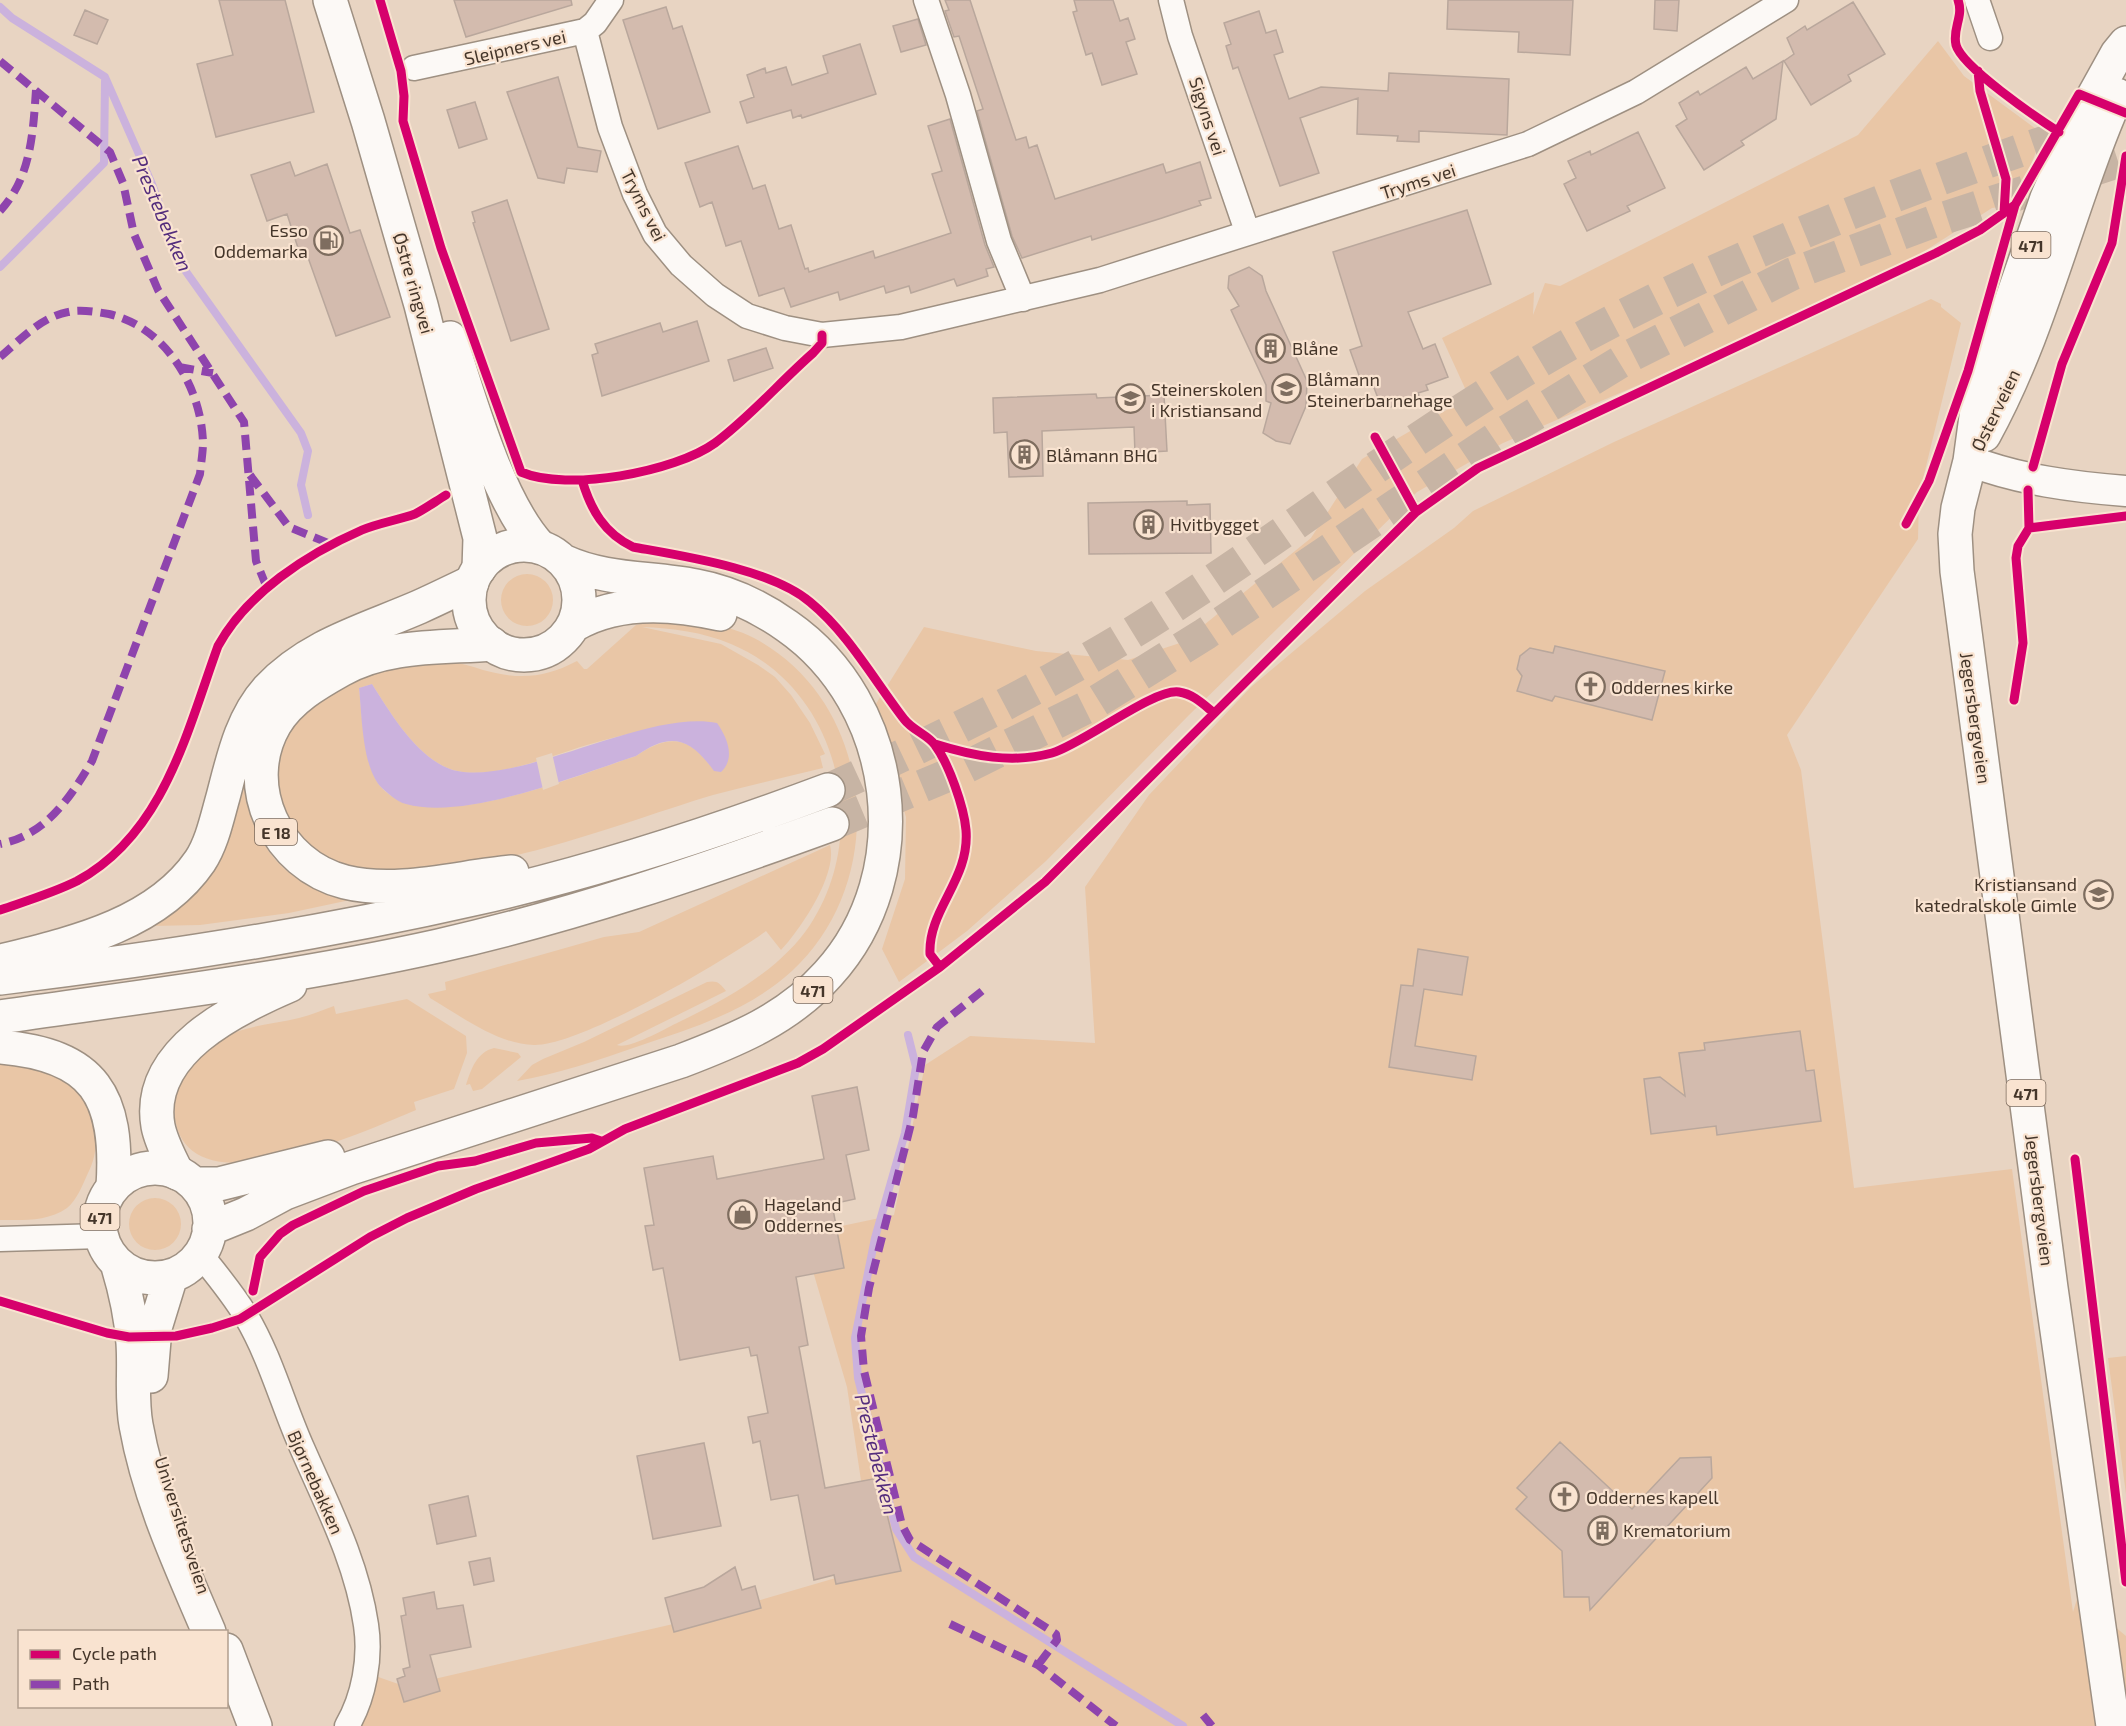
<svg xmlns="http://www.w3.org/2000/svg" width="2126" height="1726" font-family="'Exo 2',sans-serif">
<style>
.green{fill:#e9c6a6;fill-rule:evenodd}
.water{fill:#cbb2dd}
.pier{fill:#e8d4c2}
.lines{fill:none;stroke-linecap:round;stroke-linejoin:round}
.stream{stroke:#cbb2dd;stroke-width:8}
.building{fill:#d3bbae;stroke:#b9a79c;stroke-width:1.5}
.trunk-tunnel{stroke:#c7b4a4;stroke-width:33;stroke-dasharray:33 16;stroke-linecap:butt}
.minor-casing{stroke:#9e9082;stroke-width:27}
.tertiary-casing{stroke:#9e9082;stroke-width:33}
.secondary-casing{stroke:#9e9082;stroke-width:36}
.primary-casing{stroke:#9e9082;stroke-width:36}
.trunk-casing{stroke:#9e9082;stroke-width:36}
.minor{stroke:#fcf9f6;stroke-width:24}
.tertiary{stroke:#fcf9f6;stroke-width:30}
.secondary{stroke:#fcf9f6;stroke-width:33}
.primary{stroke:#fcf9f6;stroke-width:33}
.trunk{stroke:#fcf9f6;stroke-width:33}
.quiet{stroke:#8e44ad;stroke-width:8;stroke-dasharray:15 8;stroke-linecap:butt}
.cycleway-casing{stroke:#f9e3d0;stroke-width:13}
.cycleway{stroke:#d6006c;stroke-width:9}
.labels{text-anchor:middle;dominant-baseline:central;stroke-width:4.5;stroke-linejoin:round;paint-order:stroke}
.shield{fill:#f9e3d0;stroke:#7b6a5c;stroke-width:1.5}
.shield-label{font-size:16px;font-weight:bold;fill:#45362a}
.street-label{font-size:18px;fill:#45362a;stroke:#f9e3d0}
.poi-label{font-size:18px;fill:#45362a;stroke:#f9e3d0;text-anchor:start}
.water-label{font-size:20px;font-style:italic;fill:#542d7d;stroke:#f9e3d0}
</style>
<rect width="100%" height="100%" fill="#e8d4c2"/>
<path class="green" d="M1938,41L1964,76L2043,134L2015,205L1992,208L1917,256L1641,384L1503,443L1417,492L1189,715L1046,861L967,931L899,982L882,949L905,879L906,817L874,707L924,627L1036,651L1128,660L1183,642L1311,538L1362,459L1469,397L1442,338L1534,292L1533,315L1545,283L1560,286L1858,135Z
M1931,299L1941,304V307L1961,323L1919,495L1918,539L1787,735L1801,770L1854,1188L2012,1169L2073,1612L2078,1596L2126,1636V1726H336L364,1672L404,1686L695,1619L839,1577L869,1534L847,1387L805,1244L775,1240L894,1215L925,1065L970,1036L1095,1043L1085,887L1149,795L1251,687L1365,591L1454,528L1473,511L1614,442Z
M501 600a26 26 0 1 1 52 0a26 26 0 1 1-52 0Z
M657,620C690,623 724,622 754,638C876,703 891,880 792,971C748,1011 693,1028 639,1046C598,1060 558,1074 517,1081L532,1065L543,1059L584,1042L707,982C717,980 720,983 726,991L617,1045C629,1050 666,1028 679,1022C727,999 780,970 810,925C872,831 839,689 731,644C702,632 673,628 642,627L721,644L758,665L775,677L791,695L810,723L825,754L820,756L823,768C787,777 750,785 713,795C611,825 412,909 313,854C306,850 300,838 295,831C278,809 273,796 276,768C280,736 301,711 328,694C363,672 404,660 445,661C458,662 471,666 483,670C519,680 545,678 577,661L584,669H587L636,625ZM372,684C390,712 412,750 443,766C484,787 553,754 594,743C625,734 655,728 687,722L709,764C687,734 665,736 636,756C580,774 425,840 380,786C364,766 362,714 359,688Z
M238,784H247C248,824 268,865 306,883C320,889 339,891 350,900L289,913L200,925L151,926Z
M830,845C838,874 800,930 781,950L766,931C725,961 580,1046 534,1045C497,1044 461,1016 430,998L428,994L446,990L445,982L604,937L639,932Z
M407,999L466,1036L467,1053L454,1089L414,1102L416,1110C365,1131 177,1219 174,1108C173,1082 195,1055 216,1042C242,1025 271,1025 299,1018C311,1015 322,1010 334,1006L336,1014Z
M494,1048L518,1053L521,1057L482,1089L473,1091L470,1084L466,1085C471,1069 477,1052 494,1048Z
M0,1063C13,1064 29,1063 41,1067C88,1079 109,1131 88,1173C83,1184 77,1200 67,1208C47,1222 22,1220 0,1220Z
M129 1224a26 26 0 1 1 52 0a26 26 0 1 1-52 0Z
M2126,1356V1494L2108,1358Z"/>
<path class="water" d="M372,684C390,712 412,750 443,766C502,797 641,708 717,723C727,737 736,758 721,772L714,771C690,738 671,731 636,756C577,775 466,821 406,804C397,802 386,792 380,786C362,765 362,715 359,688Z"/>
<path class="pier" d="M552,753L559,784L543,790L536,758Z"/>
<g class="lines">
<path class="stream" d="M0,7L12,18L105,77L152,184L182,266L301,433L308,451L301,485L308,515
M0,267L104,163L105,81
M908,1035L916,1067L905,1133L875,1238L855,1338L858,1378L896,1529L914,1557L1183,1726"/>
</g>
<path class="building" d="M219,0H285L314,112L216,137L197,64L233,55Z
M454,0H571L572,5L466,37Z
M945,0H970L1016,140L1026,137L1029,148L1037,145L1055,199L1163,164L1166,173L1200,162L1211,198L1199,201L1201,205L1162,218L1092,240L1091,236L1022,258L1012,236L977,111L983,109L959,36L954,37L945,11L949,10Z
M1074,0H1113L1120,21L1128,18L1135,39L1126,42L1137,74L1102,85L1092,53L1086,55L1073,12L1077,11Z
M1448,0H1573L1570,55L1518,52L1519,32L1447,29Z
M1655,0H1679L1677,31L1654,29Z
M1853,2L1885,54L1848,75L1851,81L1811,105L1784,61L1794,54L1787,38L1805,26L1807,30Z
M666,7L673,29L682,26L710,112L658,129L623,20Z
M85,10L108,20L97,44L74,35Z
M1259,11L1266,33L1276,30L1283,52L1274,55L1289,99L1321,87L1388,91L1389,73L1509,79L1507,135L1419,131V142L1397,141L1398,136L1357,134L1358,98L1300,118L1319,173L1280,186L1238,67L1233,69L1226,46L1231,44L1224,23Z
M918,19L926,45L901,52L893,26Z
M860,44L876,94L802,118L801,115L793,118L791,110L747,123L740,102L754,97L747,75L765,68L766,73L786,67L792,85L828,73L823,56Z
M1783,61L1776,119L1741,141L1744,145L1704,170L1676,126L1687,119L1679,103L1698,91L1700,95L1746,67L1753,79Z
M558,77L578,147L601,151L597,172L567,168L564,183L538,178L507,92Z
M475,102L487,139L459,148L447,110Z
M950,119L985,245L994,267L986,269L988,276L957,286L954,279L911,293L909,286L886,293L884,286L840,300L838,292L791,307L784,288L759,296L741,241L726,246L712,202L700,207L685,163L738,146L753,189L765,185L779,229L791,225L805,269L808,268L809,272L873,251L875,258L951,233L932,174L942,171L928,126Z
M1638,132L1665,188L1627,206L1630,211L1587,231L1564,184L1576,178L1568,161L1590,151L1591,155Z
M290,162L295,176L327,164L350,233L360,230L390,317L336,336L305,249L299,251L287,214L267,221L251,175Z
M507,200L549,329L511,341L473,223L475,222L472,212Z
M1467,210L1491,284L1408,312L1423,349L1435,344L1448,377L1426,385L1428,390L1418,393L1419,395L1388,408L1384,399L1379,401L1370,377L1361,381L1350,350L1362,346L1333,252Z
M1249,267L1262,276L1266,291L1307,381L1306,406L1290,444L1276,441L1263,433L1271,403L1266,401V385L1231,310L1239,306L1228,288L1229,276Z
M697,321L709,361L602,396L592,355L598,353L595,344L660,323L663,332Z
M766,348L773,368L734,381L728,360Z
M1096,394L1097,398L1164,395L1167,451L1135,453L1134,427L1042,431L1043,476L1009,477L1007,432L994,433L993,398Z
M1187,501V505L1210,504L1211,553L1089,554L1088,503Z
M1555,646L1665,671L1652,720L1555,696L1552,701L1517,691L1522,676L1517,669L1520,656L1530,648L1553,653Z
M1418,949L1468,957L1462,995L1424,989L1415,1046L1476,1056L1472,1080L1389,1067L1401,985L1413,986Z
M1800,1031L1806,1071L1814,1070L1821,1121L1717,1135L1716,1126L1651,1134L1644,1079L1660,1077L1685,1096L1679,1053L1705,1050L1704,1043Z
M857,1087L869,1150L846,1155L855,1199L832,1204L844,1268L796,1277L808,1345L799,1347L825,1488L878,1478L901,1571L836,1584L834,1575L814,1580L798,1495L771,1500L760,1441L753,1443L748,1417L768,1413L757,1355L751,1356L749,1347L680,1360L663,1268L653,1270L645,1226L654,1225L644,1168L713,1156L717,1179L824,1159L812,1096Z
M1560,1442L1632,1509L1680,1458L1711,1457L1712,1478L1590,1610L1589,1597H1564L1562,1551L1516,1509L1527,1497L1517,1488Z
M704,1443L721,1526L653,1539L637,1456Z
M468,1496L476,1536L437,1544L429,1505Z
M490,1558L494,1581L474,1585L469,1562Z
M735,1567L742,1590L755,1586L761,1608L674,1632L665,1598L704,1587Z
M434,1592L437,1609L463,1605L471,1647L430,1655L440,1691L404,1702L397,1679L405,1676L403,1669L410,1667L401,1616L406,1615L403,1598Z"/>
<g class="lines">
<path class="trunk-tunnel" d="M828,790C948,735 1068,676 1179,603C1316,513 1446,411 1590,333C1752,246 1924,182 2098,124
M832,824L958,771L1091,705L1205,634L1499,436L1630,356L1792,274L1932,222L2126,159"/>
<defs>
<path id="minor" d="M926,0L958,95L999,241L1023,299
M1171,0L1180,36L1247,231
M1977,0L1990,38
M585,31L610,127L635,194L655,234L681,265L715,295L747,316L785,328L822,335L901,327L1100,280L1528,144L1636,92L1786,0
M414,68L585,31L595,23L611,0
M0,1239L101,1236
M200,1254C216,1274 233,1294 246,1316C271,1358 283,1406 303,1450C328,1507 357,1563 366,1625C371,1658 364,1697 347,1726"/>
<path id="tertiary" d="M1970,461C2020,480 2073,487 2126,491"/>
<path id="secondary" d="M330,0L368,121L421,305L480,538L479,569
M450,338C469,398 498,502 540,547"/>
<path id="primary" d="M1984,435C2043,328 2068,206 2117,95
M469 600a55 55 0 1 1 110 0a55 55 0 1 1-110 0Z
M574,625C618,599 672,603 720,614
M100 1223a55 55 0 1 1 110 0a55 55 0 1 1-110 0Z
M194,1184H219L328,1157
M209,1229L246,1214L285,1193L351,1168L681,1061C736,1040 788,1019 828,974C920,873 898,703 787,626C760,607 729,592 696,586C651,577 606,581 563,561
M117,1263C125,1289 131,1316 133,1343C135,1371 131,1398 136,1425C149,1498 180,1564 209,1632
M151,1376L155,1328L171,1276
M226,1650L255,1726
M2113,1726L2051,1288L1957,571L1955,534L1958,508L1970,461L1978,402L1985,377L2047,198L2087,108L2117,54L2126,43"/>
<path id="trunk" d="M492,644C442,648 386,644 341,670C316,684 290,699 275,724C239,786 277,865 345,882C397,895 458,877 512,872
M5,960C74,943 157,924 200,861C212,843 217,818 223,797C233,759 241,719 268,689C309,645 366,630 419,607C437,599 455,590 472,582
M0,978C160,959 320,934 478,898C597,871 713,833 828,790
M0,1017C146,996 294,978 438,946C572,916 703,871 832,824
M0,1047C95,1055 119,1096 113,1187
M177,1173C170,1158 161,1142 158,1126C145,1052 234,1009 290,985"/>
</defs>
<use href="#minor" class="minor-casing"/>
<use href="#tertiary" class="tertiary-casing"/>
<use href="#secondary" class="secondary-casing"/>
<use href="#primary" class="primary-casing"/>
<use href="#trunk" class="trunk-casing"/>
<use href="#minor" class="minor"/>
<use href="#tertiary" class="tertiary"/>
<use href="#secondary" class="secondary"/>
<use href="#primary" class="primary"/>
<use href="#trunk" class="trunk"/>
<path class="quiet" d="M0,61L110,152L123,183L134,234L158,290L244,422L256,561L267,588
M0,211C31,178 33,133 36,90
M0,357C20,340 41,317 68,312C81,309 96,312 109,314C165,327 201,386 203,442C203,452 201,463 200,474L92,761C70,798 46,835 0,844
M179,367L213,373
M250,475L289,527L333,545
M982,991L937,1027L923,1052L913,1116L869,1288L861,1336L864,1371L902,1525L910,1540L1056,1634L1057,1640L1038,1665
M950,1624L1038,1665L1116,1726
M1203,1715L1212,1726"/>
<defs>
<path id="cycleway" d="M380,0L401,71L404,96L403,121L415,161L441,248L521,472C567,492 675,472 715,443C750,417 780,382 813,353L822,343V335
M1958,0C1964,17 1952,28 1956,45C1962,67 2037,118 2059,132
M1978,71L1980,91L2006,179L2004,213
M1375,437L1416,512
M2033,467L2062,364L2112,243L2126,156
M582,480C591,510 604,533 633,547C683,556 771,569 810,602C848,633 874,680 904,719C912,730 928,735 935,745C949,764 964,807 966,830C970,880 928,909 930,954L940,967
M1906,524L1929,481L1968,371L2015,205L2079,94L2126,113
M2029,528L2126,516
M2014,700L2023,643L2016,558L2018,546L2029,528L2028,490
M935,744C973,756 1012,764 1052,753C1083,744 1154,688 1179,692C1193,694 1203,704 1214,713
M0,910C26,901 53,893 77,881C164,834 187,731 218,646C247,593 307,554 362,530C379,523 398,520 415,514C425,509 436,501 446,495
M2075,1159L2126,1582
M253,1291L260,1257L280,1234L293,1225L364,1191L438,1166L475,1161L536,1143L592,1138L601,1141
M0,1301L107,1333L129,1337L176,1336L212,1328L240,1319L370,1237L407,1218L476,1189L589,1149L625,1129L798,1063L823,1049L940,967L1045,882L1416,512L1478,468L1936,253L1980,230L2015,205"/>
</defs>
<use href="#cycleway" class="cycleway-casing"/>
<use href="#cycleway" class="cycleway"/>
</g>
<defs>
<symbol id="fuel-ring" viewBox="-11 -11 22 22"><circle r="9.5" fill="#f9e3d0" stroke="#7e6d5f" stroke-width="1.5"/><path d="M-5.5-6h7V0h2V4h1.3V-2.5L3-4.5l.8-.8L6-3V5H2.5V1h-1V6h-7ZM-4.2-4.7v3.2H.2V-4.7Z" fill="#7e6d5f"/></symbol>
<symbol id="building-ring" viewBox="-11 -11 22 22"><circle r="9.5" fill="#f9e3d0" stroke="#7e6d5f" stroke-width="1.5"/><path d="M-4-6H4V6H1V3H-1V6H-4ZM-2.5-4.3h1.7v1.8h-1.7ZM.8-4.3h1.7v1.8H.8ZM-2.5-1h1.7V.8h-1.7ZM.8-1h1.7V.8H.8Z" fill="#7e6d5f"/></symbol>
<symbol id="school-ring" viewBox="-11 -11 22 22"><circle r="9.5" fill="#f9e3d0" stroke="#7e6d5f" stroke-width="1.5"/><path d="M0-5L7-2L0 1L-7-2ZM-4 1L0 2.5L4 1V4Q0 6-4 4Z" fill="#7e6d5f"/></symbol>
<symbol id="church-ring" viewBox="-11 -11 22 22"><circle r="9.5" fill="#f9e3d0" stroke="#7e6d5f" stroke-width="1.5"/><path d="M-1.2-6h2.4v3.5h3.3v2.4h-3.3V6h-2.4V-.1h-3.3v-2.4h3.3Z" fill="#7e6d5f"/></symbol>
<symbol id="shop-ring" viewBox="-11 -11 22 22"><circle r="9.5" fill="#f9e3d0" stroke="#7e6d5f" stroke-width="1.5"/><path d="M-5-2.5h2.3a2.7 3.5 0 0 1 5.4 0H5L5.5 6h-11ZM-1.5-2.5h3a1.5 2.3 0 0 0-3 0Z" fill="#7e6d5f"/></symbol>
</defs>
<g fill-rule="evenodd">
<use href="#fuel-ring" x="312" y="224" width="33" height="33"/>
<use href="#building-ring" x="1254" y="332" width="33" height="33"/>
<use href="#school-ring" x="1270" y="372" width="33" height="33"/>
<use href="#school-ring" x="1114" y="382" width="33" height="33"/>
<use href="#building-ring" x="1008" y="438" width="33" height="33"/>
<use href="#building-ring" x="1132" y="508" width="33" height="33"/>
<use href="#church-ring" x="1574" y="670" width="33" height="33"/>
<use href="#school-ring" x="2082" y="878" width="33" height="33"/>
<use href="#shop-ring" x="726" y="1198" width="33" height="33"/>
<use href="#church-ring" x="1548" y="1480" width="33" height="33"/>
<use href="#building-ring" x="1586" y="1514" width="33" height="33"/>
</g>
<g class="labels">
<g class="shield">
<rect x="2011.5" y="232" width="39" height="26" rx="4.5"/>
<rect x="255" y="819" width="42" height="26" rx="4.5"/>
<rect x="793.5" y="977" width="39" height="26" rx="4.5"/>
<rect x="2006.5" y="1080" width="39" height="26" rx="4.5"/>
<rect x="80.5" y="1204" width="39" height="26" rx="4.5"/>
</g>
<g class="shield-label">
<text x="2031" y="245">471</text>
<text x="276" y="832">E 18</text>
<text x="813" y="990">471</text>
<text x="2026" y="1093">471</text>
<text x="100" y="1217">471</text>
</g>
<g class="street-label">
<text transform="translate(515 47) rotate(-13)">Sleipners vei</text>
<text transform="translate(1208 116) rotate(72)">Sigyns vei</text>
<text transform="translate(1418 181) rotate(-18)">Tryms vei</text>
<text transform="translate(644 205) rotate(63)">Tryms vei</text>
<text transform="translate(414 283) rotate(74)">Østre ringvei</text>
<text transform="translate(1995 410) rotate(-64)">Østerveien</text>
<text transform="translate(1976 718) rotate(82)">Jegersbergveien</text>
<text transform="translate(2040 1200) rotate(83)">Jegersbergveien</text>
<text transform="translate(316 1482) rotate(66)">Bjørnebakken</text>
<text transform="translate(183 1525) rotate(72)">Universitetsveien</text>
</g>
<g class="poi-label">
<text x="308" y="230" text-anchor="end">Esso<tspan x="308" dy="21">Oddemarka</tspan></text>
<text x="1292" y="348">Blåne</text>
<text x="1307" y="379">Blåmann<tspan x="1307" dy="21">Steinerbarnehage</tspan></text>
<text x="1151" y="389">Steinerskolen<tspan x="1151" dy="21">i Kristiansand</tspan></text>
<text x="1046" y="455">Blåmann BHG</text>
<text x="1170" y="524">Hvitbygget</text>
<text x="1611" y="687">Oddernes kirke</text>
<text x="2077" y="884" text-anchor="end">Kristiansand<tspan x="2077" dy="21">katedralskole Gimle</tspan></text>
<text x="764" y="1204">Hageland<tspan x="764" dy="21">Oddernes</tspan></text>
<text x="1586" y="1497">Oddernes kapell</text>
<text x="1623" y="1530">Krematorium</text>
</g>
<g class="water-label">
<text transform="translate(163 213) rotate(67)">Prestebekken</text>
<text transform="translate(877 1454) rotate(76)">Prestebekken</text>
</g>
</g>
<rect x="18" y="1630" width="210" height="78" fill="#f9e3d0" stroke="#b19e8e" stroke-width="1.5"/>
<rect x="30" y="1650" width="30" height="9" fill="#d6006c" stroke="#b19e8e" stroke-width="1.5"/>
<text x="72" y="1660" font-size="18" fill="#45362a">Cycle path</text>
<rect x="30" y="1680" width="30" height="9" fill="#8e44ad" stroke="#b19e8e" stroke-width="1.5"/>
<text x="72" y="1690" font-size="18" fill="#45362a">Path</text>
</svg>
